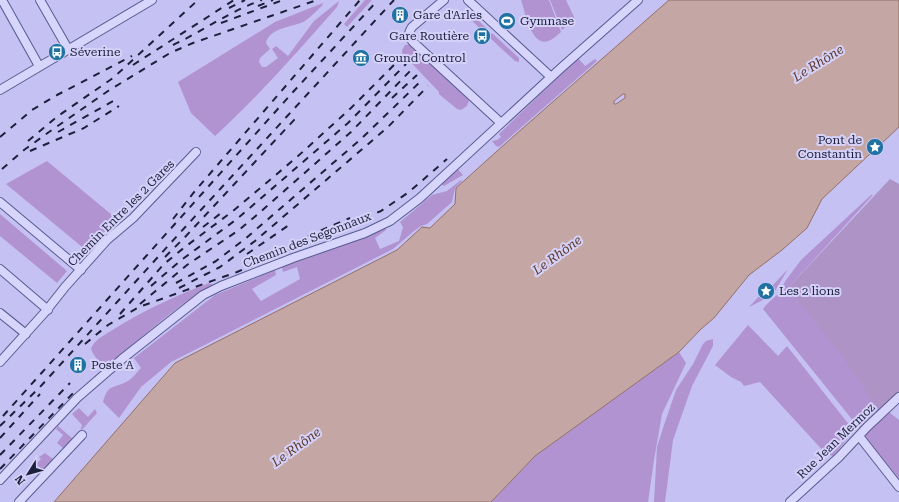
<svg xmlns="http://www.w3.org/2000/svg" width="899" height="502" font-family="'Roboto Serif',serif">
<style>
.green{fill:#b293d2}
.cemetery{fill:#ad93c6}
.water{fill:#c4a7a4;stroke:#936f69;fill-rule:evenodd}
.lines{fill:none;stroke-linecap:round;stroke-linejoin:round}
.minor-casing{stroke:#565b8e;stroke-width:10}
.minor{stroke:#d8d5fc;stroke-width:8}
.rail{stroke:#1c203c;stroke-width:2;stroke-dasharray:7 7;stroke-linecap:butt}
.labels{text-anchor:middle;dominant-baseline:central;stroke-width:4;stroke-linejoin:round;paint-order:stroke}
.poi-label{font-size:12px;fill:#1c203c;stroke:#d5d1f9;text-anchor:start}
.street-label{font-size:12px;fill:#1c203c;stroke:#d5d1f9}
.water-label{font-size:13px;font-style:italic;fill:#5d3a2a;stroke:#d5d1f9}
</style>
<rect width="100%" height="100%" fill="#c5c1f2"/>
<path class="green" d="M365,0H372L347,27L344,24Z
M521,0H549L561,32C557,35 553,40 548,41C531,47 525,11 521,0Z
M550,0H566L575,19L562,30Z
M339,1L337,7C298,51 259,96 215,136L191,113L178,82L275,22L323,3L322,6C316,11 309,19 303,22C292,27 269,28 266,43L270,49L260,58L259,62L262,67H266L278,58L272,49L276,46L288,56L314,21Z
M473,15L489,31L486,34L470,19Z
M492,33L519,58V62L515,61L489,37Z
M411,44L470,98L467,106L461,110L457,109L439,94V92L402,53V50L405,45Z
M578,58L585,66L595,59L597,61L499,147L496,146L492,141L497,140L501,137L499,134Z
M47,161L118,220L99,237L87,251L6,184Z
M457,168L463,175L444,186L441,184Z
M461,180L462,181L455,188L452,202L427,224L421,226L414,231L393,249L171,362L141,387L119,418L103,402C108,383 114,389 128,381C133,378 137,372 141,368L134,358L215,295L275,270L276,275L252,289L261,301L300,279L297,267L283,272L282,267L350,241L367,237L385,227L386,230L375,238L380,249L399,241L403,227L400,222L432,195L447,191Z
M871,195H873L788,288L899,393L879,409L877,412L882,417L889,412L899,420V479L865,436L870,429L865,423L859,428L763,309L766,305L778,294L786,280L801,260Z
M0,214L67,271L57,283L0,236Z
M788,269L775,291L772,286Z
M209,283L213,285C176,305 144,336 112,362L109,360L104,364C97,360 94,356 91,349C94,340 103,336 111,331C142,311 175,296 209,283Z
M761,294L765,299L749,307Z
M748,325L778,356L787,346L854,431L833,456L826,454L760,382L744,386L741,382L731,377L715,365Z
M713,339V346L692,386L673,440L665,502H654L657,447L663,428L676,390L693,364L703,344L706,341Z
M679,352L686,363L662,414L654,460L648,502H491L535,456Z
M79,408L88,417L95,409L97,413L80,432L82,425L72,414Z
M58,426L73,439L64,449L57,443L63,435L56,429Z
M45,453L53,459L43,471L36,464L41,459L39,457Z"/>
<path class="cemetery" d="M890,179L899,184V393L880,411L844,359L788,288Z"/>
<path class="water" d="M669,0H899V127L881,144L878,142L869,148L872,152L822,199L807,228L782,250L749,275L714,318L701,329L679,352L535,456L491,502H54L175,363L397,250L422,227L430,228L455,204L456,188C526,124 598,63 669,0ZM623,94H625V98L616,104H614V101Z"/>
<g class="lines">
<defs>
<path id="minor" d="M2,0L39,66
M40,0L68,49
M444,0L412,27C408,33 408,36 413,42L501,123
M468,0L551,77
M0,90L152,0
M0,202L81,270
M0,269L48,310
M0,313L26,334
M0,362L46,311L65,287L107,240L133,218L196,152
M859,436L899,487
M0,480L77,398L122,359L203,295L221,286L293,258L365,233L390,221L420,198L561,68L638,0
M19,502L82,435
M790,502L839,457L867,427L899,397"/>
</defs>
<use href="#minor" class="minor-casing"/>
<use href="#minor" class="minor"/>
<path class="rail" d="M258,6L273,0
M229,8L245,0
M221,23L283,0
M173,45C203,31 230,11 262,0
M133,65L234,0
M392,98L417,75
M58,132L115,100
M0,137L32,110L57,95L132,56
M28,141L58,116L113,78L198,0
M30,151L84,128L119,106
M2,169L24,150L49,132L108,91L170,53L193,43L317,0
M173,219L195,191L360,0
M203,227L225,210
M308,236L350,218
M247,254L289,225
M165,257L186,236L295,119
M176,283L216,261L245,239L361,139L422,80
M151,286L180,261L237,219L348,123L406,64
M179,288L220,267L255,241L388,127L428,86
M140,304L187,265L239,230L258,214L351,132L412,69
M120,314L164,264L185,247L233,211L297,157L351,108L400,59
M85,344L108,325L139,307L237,272L381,211L409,192L447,159
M3,416L293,92L378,0
M0,426L40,387L177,236L394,0
M0,438L40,394
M0,455L70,383
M0,469L77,389"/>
</g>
<defs>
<symbol id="building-disc" viewBox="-11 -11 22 22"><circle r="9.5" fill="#2072a3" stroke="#d5d1f9"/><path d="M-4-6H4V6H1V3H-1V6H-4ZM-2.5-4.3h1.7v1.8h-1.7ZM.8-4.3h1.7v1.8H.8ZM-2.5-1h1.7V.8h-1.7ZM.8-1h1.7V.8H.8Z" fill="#fff"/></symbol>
<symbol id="stadium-disc" viewBox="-11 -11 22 22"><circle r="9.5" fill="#2072a3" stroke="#d5d1f9"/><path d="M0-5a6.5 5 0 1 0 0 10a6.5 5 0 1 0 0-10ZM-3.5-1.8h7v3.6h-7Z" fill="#fff"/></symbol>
<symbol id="bus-disc" viewBox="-11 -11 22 22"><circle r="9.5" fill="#2072a3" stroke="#d5d1f9"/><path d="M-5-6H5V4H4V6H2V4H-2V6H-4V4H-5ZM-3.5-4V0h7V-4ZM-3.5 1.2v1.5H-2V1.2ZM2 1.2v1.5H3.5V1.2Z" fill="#fff"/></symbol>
<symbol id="museum-disc" viewBox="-11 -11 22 22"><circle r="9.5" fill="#2072a3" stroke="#d5d1f9"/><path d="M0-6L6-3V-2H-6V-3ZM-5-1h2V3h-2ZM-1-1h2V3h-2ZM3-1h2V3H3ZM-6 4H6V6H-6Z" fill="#fff"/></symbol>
<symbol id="sight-disc" viewBox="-11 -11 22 22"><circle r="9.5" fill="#2072a3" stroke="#d5d1f9"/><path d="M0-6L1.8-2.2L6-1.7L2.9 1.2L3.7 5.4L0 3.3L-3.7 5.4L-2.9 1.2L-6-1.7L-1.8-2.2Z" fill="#fff"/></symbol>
</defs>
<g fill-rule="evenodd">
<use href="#building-disc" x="390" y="5" width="20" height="20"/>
<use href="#stadium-disc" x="497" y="11" width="20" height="20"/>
<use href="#bus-disc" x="472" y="26" width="20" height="20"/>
<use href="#bus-disc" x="47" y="42" width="20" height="20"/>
<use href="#museum-disc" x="351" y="48" width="20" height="20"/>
<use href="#sight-disc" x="865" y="137" width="20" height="20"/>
<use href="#sight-disc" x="756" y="281" width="20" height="20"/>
<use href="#building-disc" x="68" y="355" width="20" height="20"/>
</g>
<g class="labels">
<g class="poi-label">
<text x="413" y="15">Gare d'Arles</text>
<text x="520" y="21">Gymnase</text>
<text x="469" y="36" text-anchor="end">Gare Routière</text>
<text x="70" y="52">Séverine</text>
<text x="374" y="58">Ground Control</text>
<text x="862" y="140" text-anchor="end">Pont de<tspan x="862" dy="14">Constantin</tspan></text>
<text x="779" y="291">Les 2 lions</text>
<text x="91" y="365">Poste A</text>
</g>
<g class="street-label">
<text transform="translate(121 213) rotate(-45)">Chemin Entre les 2 Gares</text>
<text transform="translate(307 240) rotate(-21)">Chemin des Segonnaux</text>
<text transform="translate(836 441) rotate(-44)">Rue Jean Mermoz</text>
</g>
<g class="water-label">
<text transform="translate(818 63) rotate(-32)">Le Rhône</text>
<text transform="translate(557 255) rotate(-36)">Le Rhône</text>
<text transform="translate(296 447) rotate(-36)">Le Rhône</text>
</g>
</g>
<g transform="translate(28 474) rotate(233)" stroke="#d5d1f9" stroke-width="3" paint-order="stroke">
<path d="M0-3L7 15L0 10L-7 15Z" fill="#1c203c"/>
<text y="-6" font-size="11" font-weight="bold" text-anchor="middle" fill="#1c203c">N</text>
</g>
</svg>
